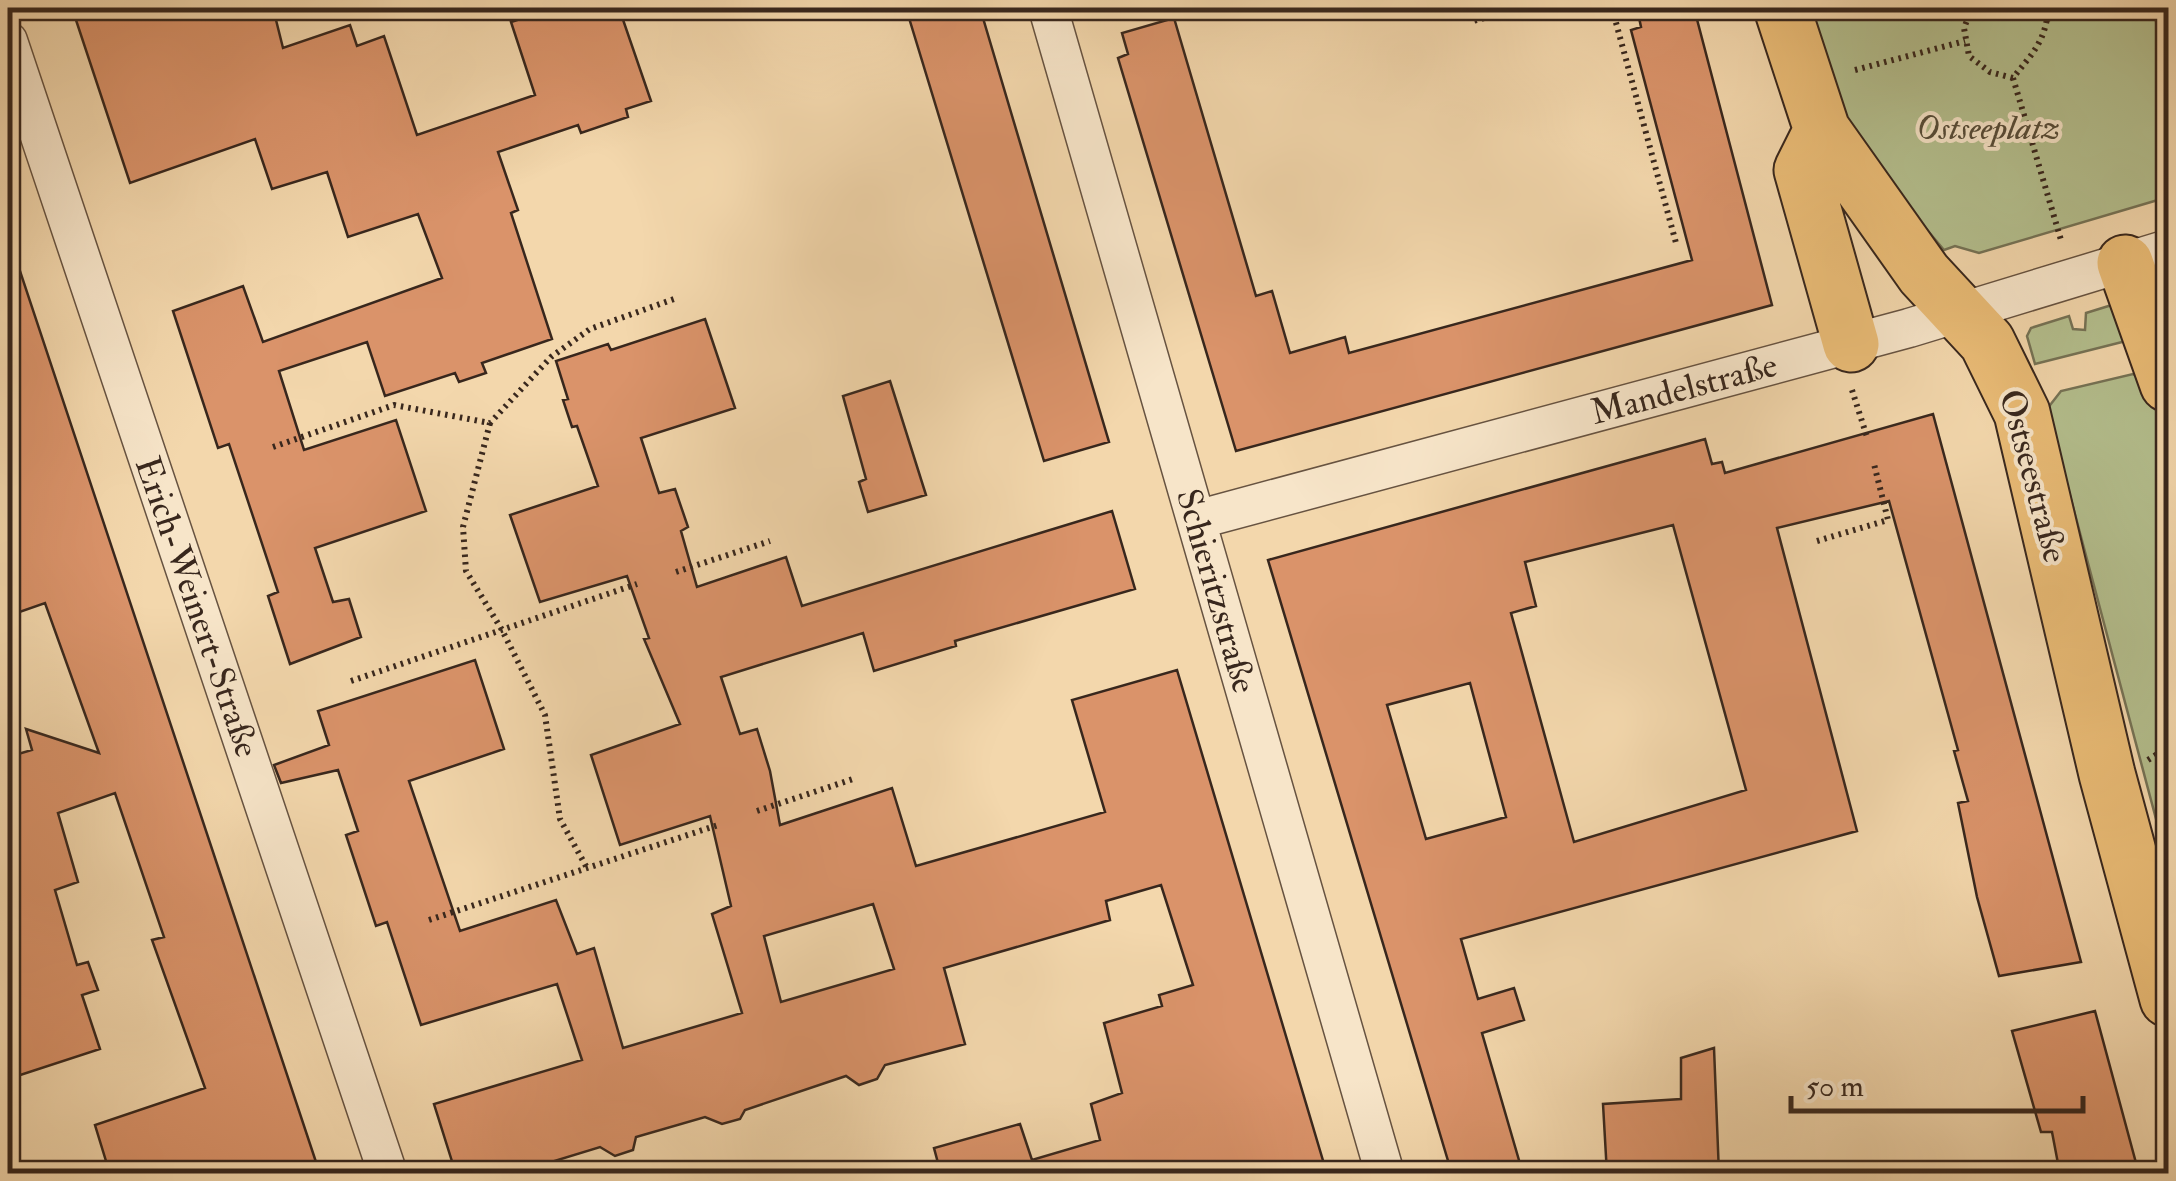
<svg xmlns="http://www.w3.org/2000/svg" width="2176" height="1181" font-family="'IM FELL Double Pica',serif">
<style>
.green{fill:#b4bf8e;stroke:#767356;stroke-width:2.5}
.building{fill:#da936a;stroke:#38271d;stroke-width:2.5;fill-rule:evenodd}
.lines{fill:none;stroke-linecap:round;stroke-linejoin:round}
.minor-casing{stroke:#675341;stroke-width:41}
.primary-casing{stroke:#38271d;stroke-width:59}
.path{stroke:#38271d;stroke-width:6;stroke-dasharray:2.5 5;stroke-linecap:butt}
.minor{stroke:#f7e5c9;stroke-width:38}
.primary{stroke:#eabc76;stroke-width:55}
.labels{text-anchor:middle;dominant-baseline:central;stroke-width:8;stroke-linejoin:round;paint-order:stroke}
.park-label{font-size:35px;font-style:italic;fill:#574d39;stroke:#f7e5c9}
.street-label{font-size:35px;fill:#38271d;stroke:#f7e5c9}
</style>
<rect width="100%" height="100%" fill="#f3d7ac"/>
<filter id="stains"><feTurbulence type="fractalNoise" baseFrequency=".002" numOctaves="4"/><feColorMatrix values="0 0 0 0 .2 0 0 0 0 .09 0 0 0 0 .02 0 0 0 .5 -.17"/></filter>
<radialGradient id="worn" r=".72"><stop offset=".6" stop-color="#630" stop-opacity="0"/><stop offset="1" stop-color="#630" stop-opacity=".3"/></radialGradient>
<path class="green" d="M1802,8H2153L2168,76V197L1979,253L1955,246L1944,250L1854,143Z
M2115,304L2142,337L2035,364L2027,336L2031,328L2069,316L2073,329L2085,330L2086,313Z
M2133,374L2156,388L2168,432V864L2047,409L2061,391Z"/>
<path class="building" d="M72,8H273L283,48L350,25L357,46L384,36L417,135L535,95L511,22L545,11L548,17L577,8H619L651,101L626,109L628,117L581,133L578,125L498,152L518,210L511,213L552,339L482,363L486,373L459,382L455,373L385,396L367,342L279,371L304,450L396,420L426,511L315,548L333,602L349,599L361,637L290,664L268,596L278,592L229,444L218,448L173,311L243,286L263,342L442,278L418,214L348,237L327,172L272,189L255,139L130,183Z
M906,8H980L1109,442L1044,461Z
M1637,8H1694L1772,305L1236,451L1118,58L1128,54L1122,33L1174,18L1256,296L1272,291L1290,353L1345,337L1349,353L1692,260L1631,30L1641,27Z
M13,250L221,876L320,1174H110L95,1125L205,1088L152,940L164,937L115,793L58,813L78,882L55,890L77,965L88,962L98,990L82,995L100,1049L8,1079V757L32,750L26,729L99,753L45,603L8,616V251Z
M705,319L735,408L641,438L659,493L675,489L688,527L681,531L697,587L786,557L802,606L1112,511L1135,589L955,641L956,646L874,671L863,633L721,677L740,734L757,729L770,771L780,825L892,788L916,866L1105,812L1072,700L1177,670L1327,1174H1252L1249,1162L1210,1174H941L934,1148L1020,1124L1032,1160L1100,1140L1091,1104L1122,1093L1104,1023L1162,1006L1159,995L1193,985L1161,885L1106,901L1110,920L944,968L965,1044L885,1065L877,1079L859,1085L846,1076L745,1110L740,1119L722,1124L705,1117L636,1137L633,1150L615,1156L600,1147L512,1174H456L434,1104L582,1060L557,984L421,1025L387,922L376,926L346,835L358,831L338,770L281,783L274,765L329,745L318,711L475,660L504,749L409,781L460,931L556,900L577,954L594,948L623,1048L742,1013L712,914L731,906L710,816L620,845L591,755L680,724L644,639L649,638L627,576L540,602L510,515L598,486L577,426L572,427L563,400L568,399L556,361L608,344L611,350ZM873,904L894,969L781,1002L764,936Z
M890,381L926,495L868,512L859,482L866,479L843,396Z
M1933,414L2081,962L1999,976L1977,897L1958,803L1968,801L1954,751L1958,750L1889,501L1777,528L1857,831L1461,939L1478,999L1514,988L1524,1020L1482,1033L1523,1174H1452L1268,560L1705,439L1712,464L1722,462L1725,473ZM1673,525L1746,790L1574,842L1511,613L1536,606L1525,562ZM1470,683L1506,817L1426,839L1387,705Z
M2095,1011L2139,1174H2060L2052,1132H2041L2012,1031Z
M1714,1048L1719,1174H1607L1603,1104L1681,1099V1058Z"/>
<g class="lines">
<defs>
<path id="minor" d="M1048,8L1385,1174
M8,41L388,1174
M1196,520L1909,328L2168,249"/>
<path id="primary" d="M1782,8L1822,130L1924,274L1987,342L2022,413L2107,774L2168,999
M1822,130L1802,170L1851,344
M2125,263L2168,384"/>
</defs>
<use href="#minor" class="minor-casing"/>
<use href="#primary" class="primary-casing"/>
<path class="path" d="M1469,8L1473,21L1524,8
M1612,8L1676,243
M1972,8L1964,28L1969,56L1990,72L2013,78C2029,57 2042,46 2047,19L2034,8
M2047,19L2084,8
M1855,70L1965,41
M2013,78L2061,240
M1852,390L1867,437
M490,423L463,527L466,571L502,630L545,715L560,819L587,868
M273,447L394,405L490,423L551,357L590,329L674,299
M1817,541L1888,520L1874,464
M676,572L770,541
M351,681L637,584
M2148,760L2168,747
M757,811L856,778
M429,920L718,825"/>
<use href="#minor" class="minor"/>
<use href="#primary" class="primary"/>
</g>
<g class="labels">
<g class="park-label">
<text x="1988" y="128">Ostseeplatz</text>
</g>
<g class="street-label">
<text transform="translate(1684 389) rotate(-15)">Mandelstraße</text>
<text transform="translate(2033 476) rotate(75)">Ostseestraße</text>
<text transform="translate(1216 591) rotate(74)">Schieritzstraße</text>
<text transform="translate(197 607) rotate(71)">Erich-Weinert-Straße</text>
</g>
</g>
<rect width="2176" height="1181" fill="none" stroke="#f3d7ac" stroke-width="40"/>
<rect x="10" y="10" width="2156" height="1161" fill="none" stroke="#38271d" stroke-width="5"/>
<rect x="20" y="20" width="2136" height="1141" fill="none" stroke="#38271d" stroke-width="2.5"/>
<path d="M1791 1096v15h292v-15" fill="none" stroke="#38271d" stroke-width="5"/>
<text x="1806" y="1096" font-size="30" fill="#38271d" stroke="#f7e5c9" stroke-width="8" paint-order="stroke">50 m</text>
<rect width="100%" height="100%" filter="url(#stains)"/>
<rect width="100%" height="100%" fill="url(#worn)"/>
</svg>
